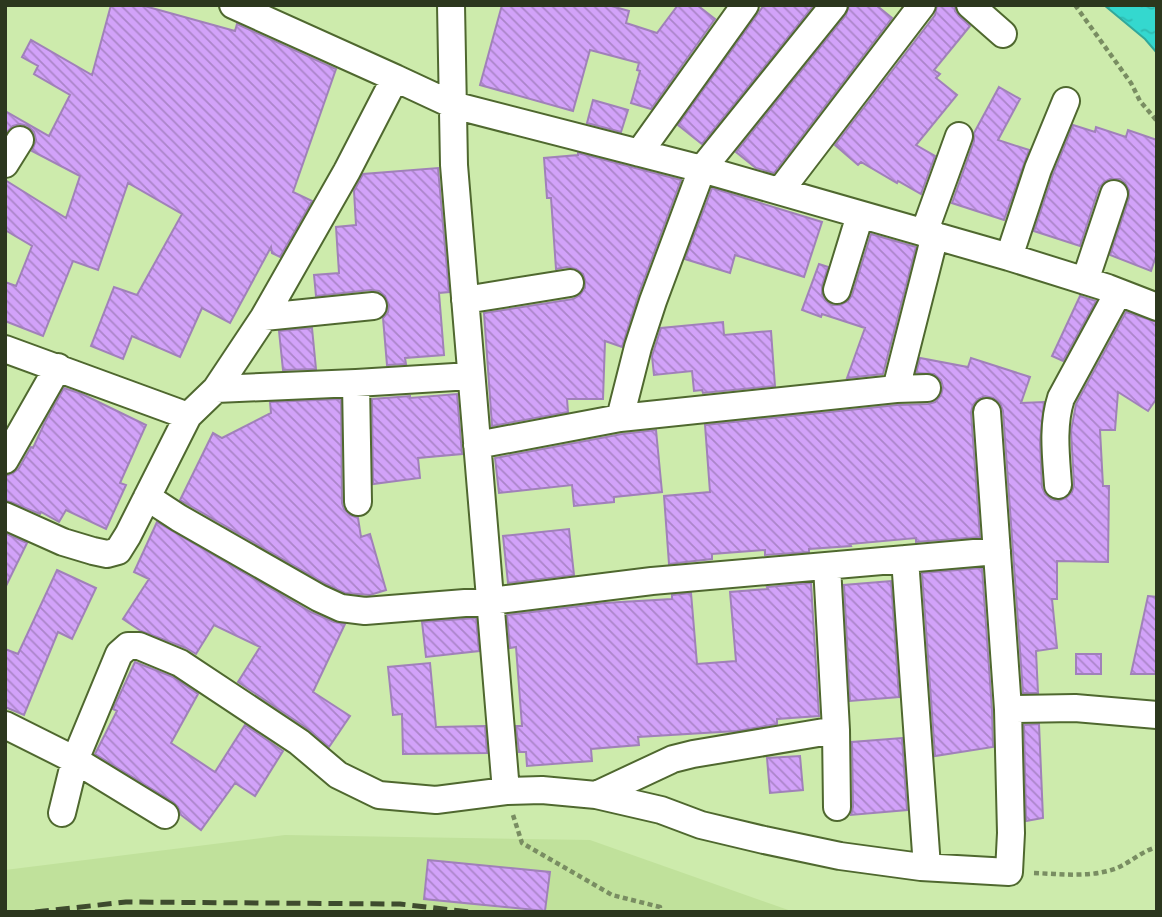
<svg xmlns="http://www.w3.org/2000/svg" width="1162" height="917" font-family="'Roboto Condensed',sans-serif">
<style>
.built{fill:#c0e19b}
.water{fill:url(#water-ripples);stroke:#32a89a;stroke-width:2}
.building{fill:url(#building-back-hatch);stroke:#a081b9;stroke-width:2}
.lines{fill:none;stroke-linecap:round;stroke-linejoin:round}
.minor-casing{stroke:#4f682f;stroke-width:30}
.path{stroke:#798d62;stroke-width:4.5;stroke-dasharray:5 3.5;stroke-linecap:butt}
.minor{stroke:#fff;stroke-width:26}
.rail{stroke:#3e4b2e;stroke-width:5;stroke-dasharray:14 7;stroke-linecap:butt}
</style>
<defs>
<pattern id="water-ripples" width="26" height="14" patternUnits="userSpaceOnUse" patternTransform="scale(1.75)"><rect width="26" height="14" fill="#34d8cf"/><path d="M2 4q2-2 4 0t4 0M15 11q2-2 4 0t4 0" fill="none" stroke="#2ebab1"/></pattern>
<pattern id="building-back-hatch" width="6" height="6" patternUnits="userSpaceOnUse" patternTransform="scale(1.75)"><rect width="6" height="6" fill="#d2a2f9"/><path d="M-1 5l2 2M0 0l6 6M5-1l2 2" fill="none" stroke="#ab85c9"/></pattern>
</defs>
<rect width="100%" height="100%" fill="#cdebac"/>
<path class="built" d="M285,835L590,840L794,912H5V870Z"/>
<path class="water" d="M1104,5H1157V53L1145,39Z"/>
<path class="building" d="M111,5H141L235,31L237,24L336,69L293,192L312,201L280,257L272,253L271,247L230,323L202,308L180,357L132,336L123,359L91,346L114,287L137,295L182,214L128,183L98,270L73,261L43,336L5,321V282L16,286L32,246L5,230V180L66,218L80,176L32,151L36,140L34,132L28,126L20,124L13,126L5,134V111L49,136L70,95L34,74L38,66L22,57L31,40L92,75Z
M502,5H608L629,11L626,23L657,33L678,5H697L715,19L651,109L631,103L640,71L637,70L639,63L590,50L573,111L480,85Z
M764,5H814L702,144L678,125Z
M849,5H876L892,18L774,173L756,168L736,152L846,15Z
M937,5H955V11L959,16L970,26L934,70L940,74L936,78L957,95L916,145L935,156L921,194L898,181L897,183L861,162L858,165L835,145L935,15Z
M999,87L1020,99L998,140L1029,150L1004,220L952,203L974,141V133Z
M593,100L628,110L621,132L587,123Z
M1073,125L1095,132L1096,127L1126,137L1128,130L1157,140V253L1151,271L1110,255L1129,198V190L1125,183L1120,179H1110L1104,182L1099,188L1080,246L1034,231L1053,174Z
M578,153L681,180L638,296L622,347L605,341L603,399H567L568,412L492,426L484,313L573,299L580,295L585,288V280L583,274L576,269L567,267L556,269L551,198H547L544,158L578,155Z
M438,168L449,292L439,293L444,355L405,358L406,364L387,365L383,318L388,312L389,305L385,296L379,291L371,290L316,296L314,275L339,273L336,227L356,225L354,191L363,174Z
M712,188L822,222L804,277L735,255L730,273L685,259Z
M871,234L916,247L883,374L847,378L865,328L822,314L821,317L802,310L819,264L828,267L822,286V294L825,300L832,305H840L848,301L852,295Z
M1080,296L1096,301L1063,361L1052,356Z
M1126,312L1157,322V398L1148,411L1118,392L1115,430H1100L1103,486H1109L1108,562L1057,561V599H1052L1057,648L1036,651L1038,693H1023L1003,411L1000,403L993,398L985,396L978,399L973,405L971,412L980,537L916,542V538L850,544L851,546L809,549V552L765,555V550L712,554V559L669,564L664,496L710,492L705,425L897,405L928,404L935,402L941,395L943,387L941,380L934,374L916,373L920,358L968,367L971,358L1030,377L1021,403L1044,402L1040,441L1042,487L1045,494L1051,499L1058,501L1066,498L1072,492L1074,485L1071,431L1076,404Z
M723,322L724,335L771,331L775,386L703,393L702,390L694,391L692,371L654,375L652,356L661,328Z
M312,328L316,369L283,370L279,331Z
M64,388L82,394L146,425L120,483L126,485L106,529L66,510L59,522L41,512L40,514L11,502L5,501V476L13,473L19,468L31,447L33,448L45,422Z
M457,394L462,454L418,458L420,478L373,484L372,399L410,396V398Z
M341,399L342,503L344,509L350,515L358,518L361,537L370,534L386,590L370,595L345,593L326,584L180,500L213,433L222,438L271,413L270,402Z
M656,430L662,492L614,497V502L574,506L572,485L499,493L495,458L622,434Z
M157,522L311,612L334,622L345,624L313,692L350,716L329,747L308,729L238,682L260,647L214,625L196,654L186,648L141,631L123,619L149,579L134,572Z
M569,529L574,575L508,583L503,536Z
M5,533L27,543L5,588Z
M982,568L992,710L993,747L935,756L922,573Z
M57,570L96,588L72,639L58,632L24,715L5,707V649L18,654Z
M891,581L899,697L850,701L844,585Z
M811,583L819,716L777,719V724L737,731L638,737L639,745L591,749L592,761L527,766L526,752H519L516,726H522L516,647L510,648L507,615L604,603L672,599V595L691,593L697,664L736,661L730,592L768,589L767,587Z
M1148,596L1157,597V674H1131Z
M476,618L479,651L426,657L422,622Z
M1076,654H1101V674H1076Z
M135,662L173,677L198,694L171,743L215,772L245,725L283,751L255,796L235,783L201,830L181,815L178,807L173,802L95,754L117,711L113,709Z
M430,663L436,727L485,726L487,753L403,754L402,714L393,715L388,667Z
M1039,724L1043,818L1026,821L1024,725Z
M902,738L907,810L851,815L853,807L852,742Z
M800,756L803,790L770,793L767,758Z
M428,860L550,872L545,911L424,899Z"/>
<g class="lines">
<defs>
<path id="minor" d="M233,5L395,78
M451,5L454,165L506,791
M970,5L1003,34
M639,153L745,5
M5,164L20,140
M780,191L922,5
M924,233L959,136
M1009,257L1038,169L1066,101
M1085,281L1114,194
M837,290L860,215
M465,300L570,283
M264,317L373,306
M5,349L188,416L216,389L356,383L471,376
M356,383L358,502
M216,389L264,317L347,171L395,78L453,105L702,169L1009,257L1108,288L1157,307
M896,389L935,235
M620,418L638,347L653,301L702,169L834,5
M477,445L620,418L896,389L927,388
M5,460L58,367
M1058,485C1056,456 1052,426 1061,398L1118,293
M147,497L179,518L319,598L341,608L365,611L490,601L652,581L997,551
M5,516L63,542L93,551L107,554L118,551L128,535L188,416
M905,559L927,867
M827,566L836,730L837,807
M1008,709L1075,708L1157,715
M5,725L75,760L165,815
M596,795L661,810L701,825L764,840L840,856L921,867L1009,872L1011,833L1008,709L987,412
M62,813L75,760L119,654L128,646H139L180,663L299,742L338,775L379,795L436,800L506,791L542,790L596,795L673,759L693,754L836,730"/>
</defs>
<use href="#minor" class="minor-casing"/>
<path class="path" d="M1075,5L1131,83L1140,101L1157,121
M513,815L522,843L612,895L660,907L659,912
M1034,873C1062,874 1091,878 1117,868C1131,862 1142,851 1157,847"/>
<use href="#minor" class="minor"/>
<path class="rail" d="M35,912L126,902L400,904L470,912"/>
</g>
<rect width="1162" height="917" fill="none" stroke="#2c371e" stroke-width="14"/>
</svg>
